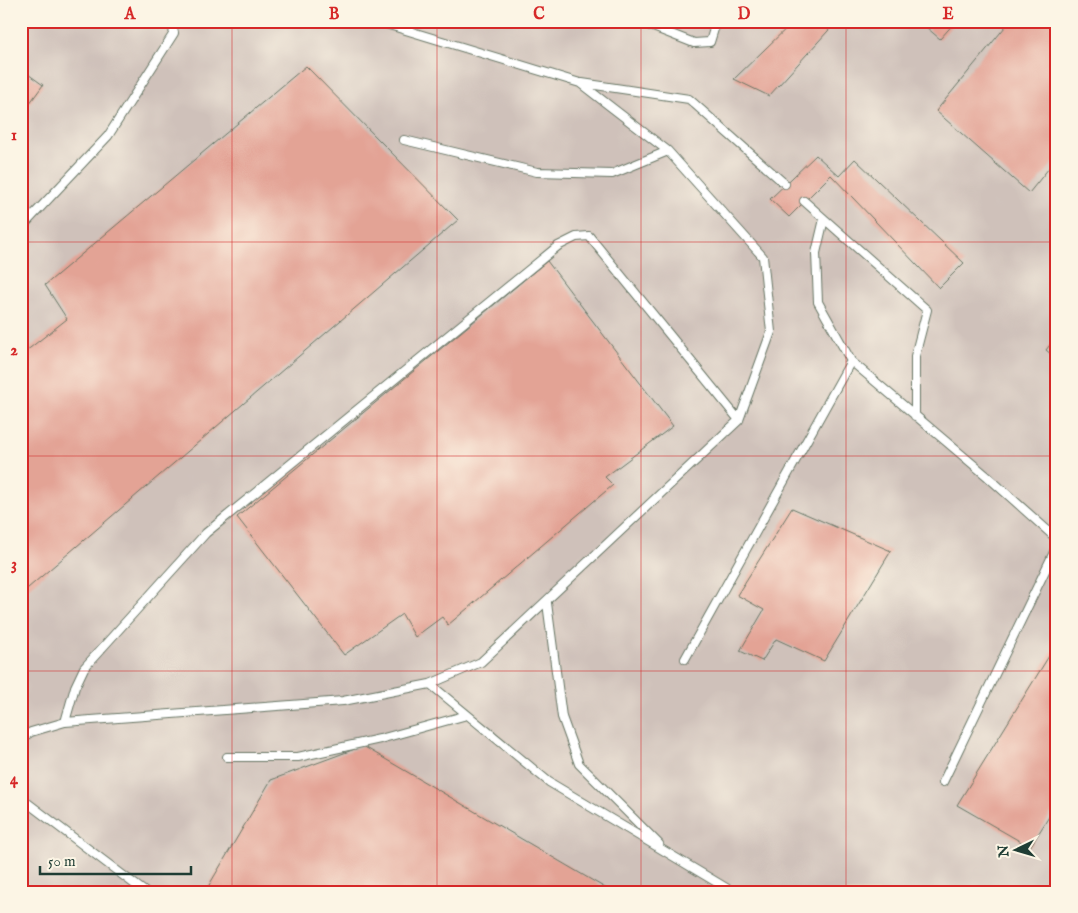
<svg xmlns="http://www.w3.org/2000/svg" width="1078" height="913" font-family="'IM FELL English',serif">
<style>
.industrial{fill:#cfc1ba}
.building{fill:#e3a395}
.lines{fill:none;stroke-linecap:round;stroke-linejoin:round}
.service-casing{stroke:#677564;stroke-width:10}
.service{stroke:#fff;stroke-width:8}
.grid{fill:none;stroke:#d62828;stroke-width:1;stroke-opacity:0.55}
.neatline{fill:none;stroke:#d62828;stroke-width:2}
.grid-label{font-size:16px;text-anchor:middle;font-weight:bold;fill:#d62828}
</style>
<rect width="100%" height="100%" fill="#fcf5e5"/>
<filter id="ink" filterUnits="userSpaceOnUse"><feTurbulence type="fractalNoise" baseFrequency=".02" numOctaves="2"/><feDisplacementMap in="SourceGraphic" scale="10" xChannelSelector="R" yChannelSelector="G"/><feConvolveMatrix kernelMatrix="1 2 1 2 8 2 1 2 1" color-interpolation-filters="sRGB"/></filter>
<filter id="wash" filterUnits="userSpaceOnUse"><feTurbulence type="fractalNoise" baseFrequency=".0096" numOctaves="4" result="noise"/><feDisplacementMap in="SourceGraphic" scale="20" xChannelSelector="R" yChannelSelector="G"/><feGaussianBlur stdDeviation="1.12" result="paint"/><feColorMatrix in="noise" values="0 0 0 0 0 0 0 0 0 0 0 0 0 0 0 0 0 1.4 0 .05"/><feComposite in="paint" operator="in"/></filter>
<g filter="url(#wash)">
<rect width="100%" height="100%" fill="#ecdebc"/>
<path class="industrial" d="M21,21H1057V892H21Z"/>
<g id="blocks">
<path class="building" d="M794,21H837L769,96L734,79Z
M919,21H956L940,39Z
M1010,21H1057V158L1029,193L936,111Z
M306,66L458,220L21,594V392L26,389L21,382V355L67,319L45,285Z
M21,69L43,85L21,115Z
M816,155L839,176L855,159L964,263L939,288L831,175L789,217L770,199Z
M547,261L673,426L605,477L613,485L448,625L442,617L415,637L402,614L344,655L237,517Z
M1057,336V359L1046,350Z
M792,508L891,551L824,661L776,639L762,661L740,651L764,610L737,595Z
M1057,643V804L1030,847L957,805Z
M363,746L612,892H205L271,780Z"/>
</g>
</g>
<g filter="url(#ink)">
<use href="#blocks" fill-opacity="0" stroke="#677564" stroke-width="1"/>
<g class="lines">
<defs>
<path id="service" d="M638,21L694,43L710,42L714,29L707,21
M582,83L689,99L785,184
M404,140L537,172L612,174L668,151
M804,201L927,310L915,356V416
M824,219L816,253L818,302L851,361L988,477L1057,539
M21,228L108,136L174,33L171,21
M547,603L562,717L579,764L659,844
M685,659L851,361
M430,684L549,782L733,892
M65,722L75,687L84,668L206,533L558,246L576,237L589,236L739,420
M21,739L31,732L65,722L343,701L430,684L481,662L739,420L771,332L763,257L668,151L580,83L376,21
M227,757H298L380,739L467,715
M943,782L1057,546
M21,798L145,892"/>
</defs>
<use href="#service" class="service-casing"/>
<use href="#service" class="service"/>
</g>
</g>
<path class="grid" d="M232,21V892M437,21V892M641,21V892M846,21V892M21,242H1057M21,456H1057M21,671H1057"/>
<rect width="1078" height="913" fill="none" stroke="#fcf5e5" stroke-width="55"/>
<g transform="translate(1016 850) rotate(265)" stroke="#fcf5e5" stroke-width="4" paint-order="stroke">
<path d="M0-4L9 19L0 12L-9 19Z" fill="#1f3d34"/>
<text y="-8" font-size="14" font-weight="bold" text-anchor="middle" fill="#1f3d34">N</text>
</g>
<path d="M40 866v8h151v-8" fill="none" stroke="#1f3d34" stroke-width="2.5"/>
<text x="48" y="866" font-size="15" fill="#1f3d34" stroke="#fcf5e5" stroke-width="4" paint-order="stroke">50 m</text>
<rect x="28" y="28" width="1022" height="858" class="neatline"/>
<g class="grid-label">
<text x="130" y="19">A</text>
<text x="334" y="19">B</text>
<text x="539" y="19">C</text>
<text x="744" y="19">D</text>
<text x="948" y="19">E</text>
<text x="14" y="140">1</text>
<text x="14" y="355">2</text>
<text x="14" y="569">3</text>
<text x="14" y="784">4</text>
</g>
</svg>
